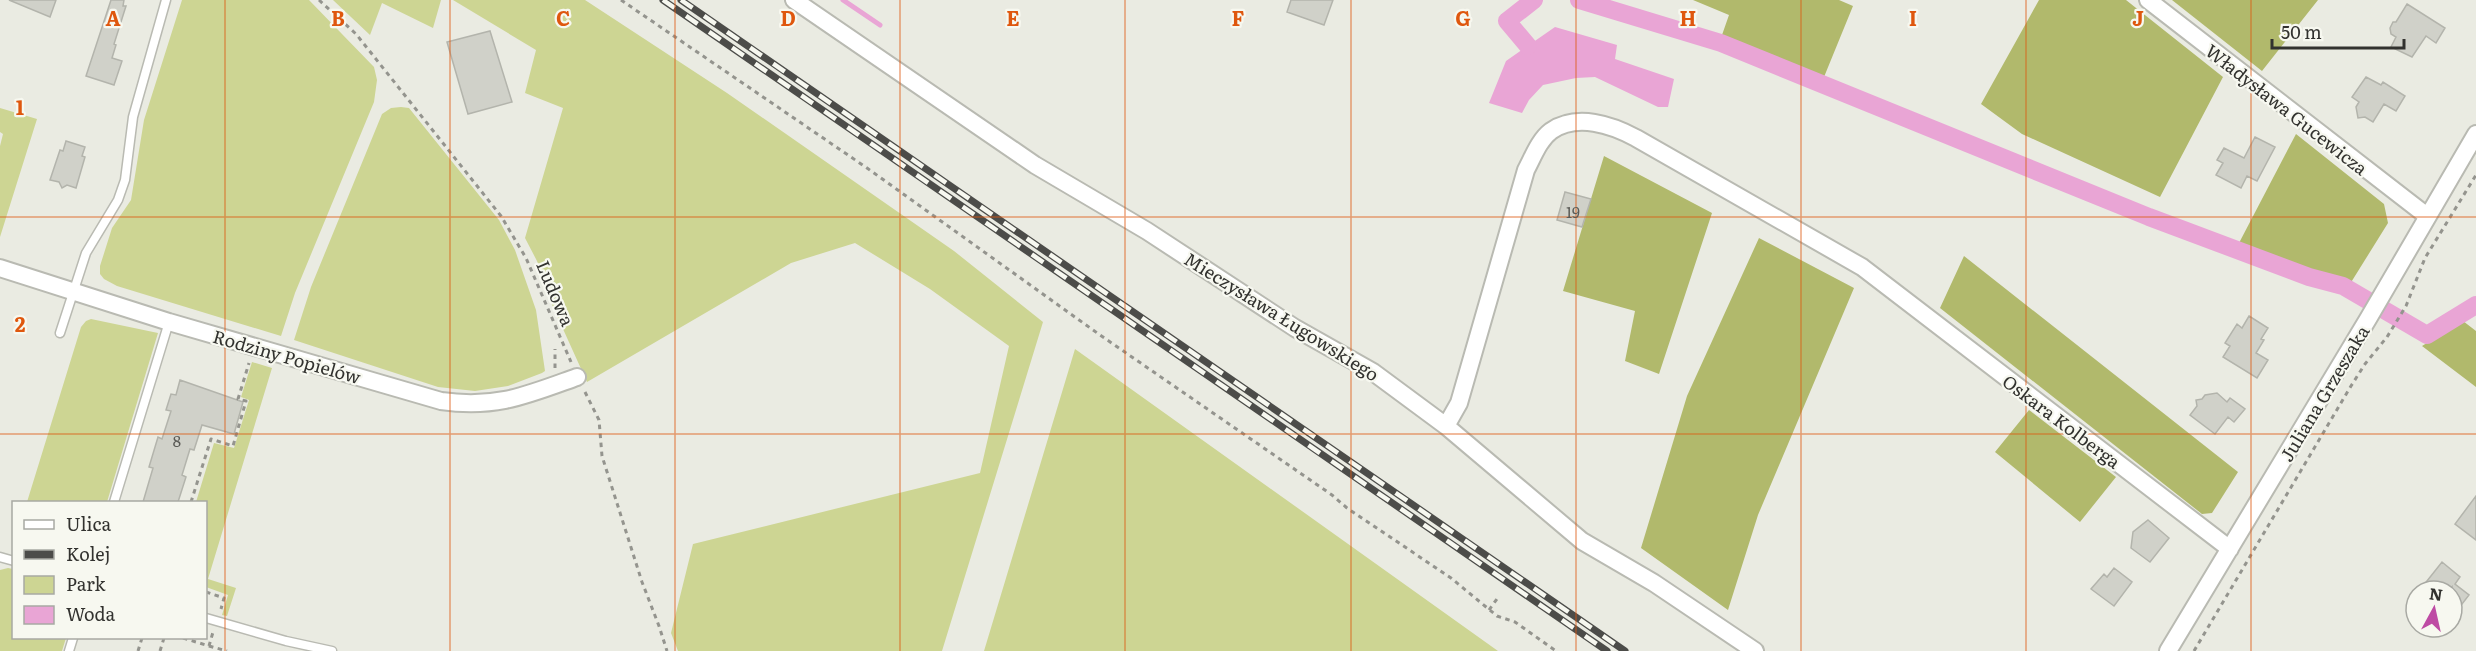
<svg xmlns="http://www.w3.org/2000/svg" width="2476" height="651" font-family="Literata,serif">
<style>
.green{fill:#cdd593}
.forest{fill:#b1b96c}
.water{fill:#e9a5d5}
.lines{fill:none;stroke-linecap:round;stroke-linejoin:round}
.stream{stroke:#e9a5d5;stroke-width:5}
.canal{stroke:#e9a5d5;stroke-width:18}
.building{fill:#d0d1c9;stroke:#b3b4ac;stroke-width:1.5}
.lane-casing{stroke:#b9bab2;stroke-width:11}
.street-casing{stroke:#b9bab2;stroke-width:20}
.path{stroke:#94948e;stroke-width:3;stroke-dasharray:4.5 4.5;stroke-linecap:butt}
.lane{stroke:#fff;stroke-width:8}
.street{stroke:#fff;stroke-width:16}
.rail-casing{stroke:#4c4c49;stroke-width:7}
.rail{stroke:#f7f8f0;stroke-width:4.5;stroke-dasharray:14;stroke-linecap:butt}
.grid{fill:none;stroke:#df570e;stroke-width:1.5;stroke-opacity:0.55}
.labels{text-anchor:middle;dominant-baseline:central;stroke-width:4.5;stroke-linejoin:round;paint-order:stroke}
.number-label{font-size:15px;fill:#5a5a56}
.street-label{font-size:18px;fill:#32322f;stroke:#f7f8f0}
.grid-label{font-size:20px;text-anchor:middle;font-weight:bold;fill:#df570e;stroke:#f7f8f0;stroke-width:4.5;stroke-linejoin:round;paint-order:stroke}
</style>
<rect width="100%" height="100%" fill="#eaebe2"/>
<path class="green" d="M182,0H309L374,67L377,80L374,102L295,293L281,336L117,286L104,279L100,274V266L112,228L131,200L144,120Z
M333,0H441L433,28L382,3L370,35Z
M453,0H585L727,93L954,251L1043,322L942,651H678L671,633L693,544L980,473L1009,346L930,289L855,243L791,263L587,382L549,298L537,261L525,238L563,108L525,93L536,50Z
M401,107L409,108L499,220L515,250L536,310L545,371L542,373L508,386L475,391L438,387L294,340L311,287L382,114L391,108Z
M0,108L37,119L0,237V146L3,134L0,132Z
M91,319L158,333L107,502H27L81,327L86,321Z
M1075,349L1498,651H984Z
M252,362L272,368L208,579L236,588L227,616L222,615L228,595L206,587V502H196L214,443L234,448L249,400L241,397Z
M8,568L13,569L14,638H66L62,651H0V570Z"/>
<path class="forest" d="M1693,0H1839L1853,6L1824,77L1722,35L1729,15Z
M2039,0H2126L2223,77L2160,197L2022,134L1981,104Z
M2172,0H2318L2262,71Z
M2296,134L2384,204L2388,223L2350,284L2239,243Z
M1604,156L1712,213L1659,374L1625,361L1635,311L1563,291Z
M1759,238L1854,288L1758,515L1728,610L1641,548L1687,396Z
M1964,256L2238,472L2212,513L2202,514L1940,308Z
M2463,321L2476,331V387L2422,346Z
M2029,410L2116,477L2080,522L1995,452Z"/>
<path class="water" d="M1555,27L1617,45L1615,59L1674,79L1668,107H1658L1595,77L1576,78L1543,85L1529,100L1522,113L1489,103L1506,61Z"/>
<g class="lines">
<path class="stream" d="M843,0L880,25"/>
<path class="canal" d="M1579,0L1721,43L2149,217L2309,277L2343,286L2427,335L2476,305
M1528,46L1507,21L1534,0"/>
</g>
<path class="building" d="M9,0H56L50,17Z
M111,0H124L123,6H126L114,44L116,45L112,58L122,61L114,85L86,76Z
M1291,0H1333L1324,25L1287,12Z
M2407,4L2445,28L2436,43L2426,36L2412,57L2391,47L2396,37L2391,34L2390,28L2393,22H2396Z
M490,31L512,102L468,114L447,42Z
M2366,77L2381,85L2383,82L2405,96L2396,111L2384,104L2373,122L2365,117L2358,118L2356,107L2359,102L2352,97Z
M2255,137L2275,147L2257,181L2247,176L2241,188L2216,175L2223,163L2217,160L2224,148L2244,158Z
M66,141L85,147L82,156L85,157L76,188L67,185L62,188L59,182L50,180L60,150L63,151Z
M1565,192L1591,199L1582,227L1557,220Z
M2249,316L2268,328L2261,339L2264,340L2256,353L2268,360L2257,378L2223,357L2230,346L2225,343L2237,324L2242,328Z
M180,380L243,402L234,434L202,425L194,450L190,449L182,475L186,477L178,502H143L153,468L149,467L158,437L162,439L171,411L166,410L171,394L176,395Z
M2217,393L2227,402L2230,398L2245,409L2234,422L2228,417L2215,434L2190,415L2197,406L2196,400L2202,399L2205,395Z
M2476,496V540L2455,524Z
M2148,520L2169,538L2150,562L2131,548L2133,532Z
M2442,562L2460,577L2455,584L2469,595L2452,617V587L2449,591H2419Z
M2114,568L2132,582L2114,606L2091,589L2104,574L2107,577Z"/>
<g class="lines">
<defs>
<path id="lane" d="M60,333L86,253L118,200L125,180L133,117L166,0
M114,502L169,322
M0,557L14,561
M206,618L286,641L332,651
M69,651L73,638"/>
<path id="street" d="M794,0L1035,165L1147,231L1295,328L1373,372L1446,426L1582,541L1654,583L1755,651
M2148,0L2427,216
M0,268L169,322L441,401C496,409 527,395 577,377
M1446,426L1459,403L1526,170C1533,157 1539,140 1551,131C1577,113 1612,125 1636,138L1862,267L2230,549
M2168,651L2368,319L2476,134"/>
</defs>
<use href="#lane" class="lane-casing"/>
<use href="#street" class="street-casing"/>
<path class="path" d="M319,0L356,34L501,216L526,258L571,362
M621,0L867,168L1100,335L1332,495L1347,508L1451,578L1497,616L1515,622L1556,651
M555,368V349
M585,392L599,420L602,456L642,582L659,626L667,651
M191,502L211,439L233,446L246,401L238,399L249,363
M206,592L224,598L221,609
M1489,610L1499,596
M183,638L209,646L213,632
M209,646L227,651
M138,651L142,638
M160,651L164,638
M2194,651L2351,386L2365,364L2387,337L2406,306L2425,258L2476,175"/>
<use href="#lane" class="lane"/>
<use href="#street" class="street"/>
<defs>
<path id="rail" d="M663,0L1607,651
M681,0L1625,651"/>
</defs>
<use href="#rail" class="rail-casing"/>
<use href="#rail" class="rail"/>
</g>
<path class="grid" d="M225,0V651M450,0V651M675,0V651M900,0V651M1125,0V651M1351,0V651M1576,0V651M1801,0V651M2026,0V651M2251,0V651M0,217H2476M0,434H2476"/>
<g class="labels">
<g class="number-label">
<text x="1573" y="211">19</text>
<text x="177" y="440">8</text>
</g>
<g class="street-label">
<text transform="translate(2287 109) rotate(38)">Władysława Gucewicza</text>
<text transform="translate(556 293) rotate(67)">Ludowa</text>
<text transform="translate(1282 316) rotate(32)">Mieczysława Ługowskiego</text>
<text transform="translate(287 356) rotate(16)">Rodziny Popielów</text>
<text transform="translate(2324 393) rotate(-59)">Juliana Grzeszaka</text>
<text transform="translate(2062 421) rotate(37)">Oskara Kolberga</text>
</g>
</g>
<g class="grid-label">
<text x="113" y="26">A</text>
<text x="338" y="26">B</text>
<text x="563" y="26">C</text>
<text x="788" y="26">D</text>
<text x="1013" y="26">E</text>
<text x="1238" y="26">F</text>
<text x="1463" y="26">G</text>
<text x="1688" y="26">H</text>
<text x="1913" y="26">I</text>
<text x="2138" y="26">J</text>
<text x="20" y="115">1</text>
<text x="20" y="332">2</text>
</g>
<rect x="12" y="501" width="195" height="138" fill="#f7f8f0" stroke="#a8a9a3" stroke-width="1.5"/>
<rect x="24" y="520" width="30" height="9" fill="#ffffff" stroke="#a8a9a3" stroke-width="1.5"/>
<text x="66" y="531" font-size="18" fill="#32322f">Ulica</text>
<rect x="24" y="550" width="30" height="9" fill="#4c4c49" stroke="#a8a9a3" stroke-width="1.5"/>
<text x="66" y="561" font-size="18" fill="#32322f">Kolej</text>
<rect x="24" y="576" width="30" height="18" fill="#cdd593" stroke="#a8a9a3" stroke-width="1.5"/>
<text x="66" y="591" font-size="18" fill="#32322f">Park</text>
<rect x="24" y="606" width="30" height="18" fill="#e9a5d5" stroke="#a8a9a3" stroke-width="1.5"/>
<text x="66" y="621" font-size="18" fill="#32322f">Woda</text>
<g transform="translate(2434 609) rotate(8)"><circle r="28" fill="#f7f8f0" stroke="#a8a9a3" stroke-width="1.5"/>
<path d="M0-4.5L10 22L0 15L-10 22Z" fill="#be4ba4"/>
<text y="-9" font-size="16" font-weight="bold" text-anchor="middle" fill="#32322f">N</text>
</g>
<path d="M2272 39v9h132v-9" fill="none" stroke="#32322f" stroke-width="3"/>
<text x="2281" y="39" font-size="18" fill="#32322f" stroke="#f7f8f0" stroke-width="4.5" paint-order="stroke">50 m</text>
</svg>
